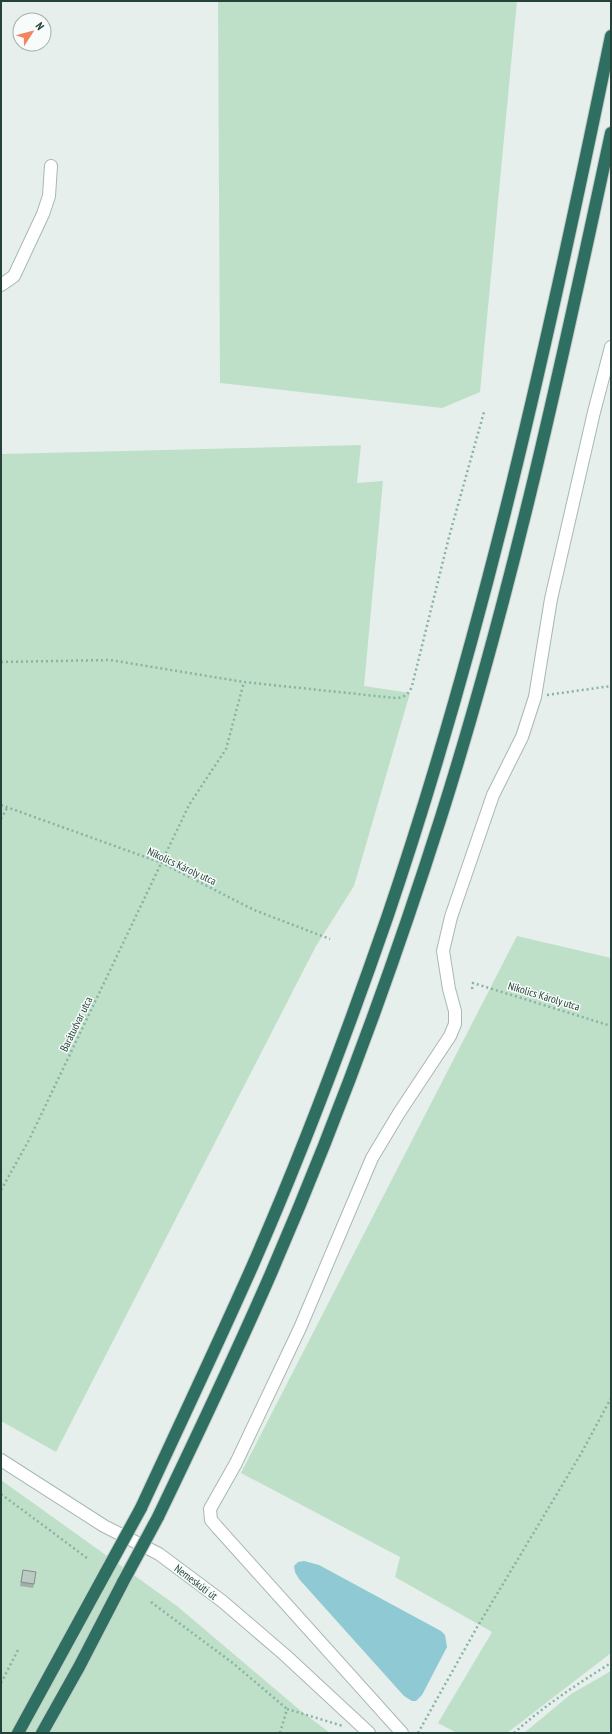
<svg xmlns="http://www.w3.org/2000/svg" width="612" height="1734" font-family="'PT Sans Narrow',sans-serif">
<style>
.green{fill:#bfe0c8}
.water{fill:#8ec9d4}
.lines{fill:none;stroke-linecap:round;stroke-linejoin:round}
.minor-casing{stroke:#a8b8b2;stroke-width:14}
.highway-casing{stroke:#c2cac8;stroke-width:14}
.path{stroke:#86b3a5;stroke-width:2.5;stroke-dasharray:2 3;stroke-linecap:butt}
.minor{stroke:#fff;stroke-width:12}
.highway{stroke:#2f6f62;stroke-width:12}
.highway-bridge-casing{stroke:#c2cac8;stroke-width:14;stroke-linecap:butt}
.highway-bridge{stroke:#2f6f62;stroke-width:12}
.wall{fill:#a1aea9}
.building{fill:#bbcac4;stroke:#838d89}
.labels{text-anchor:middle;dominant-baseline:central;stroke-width:3;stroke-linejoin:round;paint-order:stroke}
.street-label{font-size:11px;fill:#24423a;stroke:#f7fbf9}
</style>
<rect width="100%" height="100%" fill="#e6efeb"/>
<path class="green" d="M218,1H517L480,392L442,408L220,383Z
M361,445L357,483L383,481L364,686L410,693L354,886L316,946L56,1452L1,1421V454Z
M517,936L611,958V1653L507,1733H457L438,1723L492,1632L395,1577L400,1557L241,1473Z
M1,1480L177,1606L301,1711L330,1733H1Z
M611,1671V1733H524L571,1694Z"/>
<path class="water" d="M304,1561L319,1565L441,1631L445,1635L447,1647L422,1695L416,1701H412L404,1696L299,1579L295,1572L294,1566L298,1562Z"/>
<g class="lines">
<defs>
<path id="minor" d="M1,285L14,276L43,214L49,196L51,166
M1,1460L104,1526L159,1554L222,1601L285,1655L369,1733
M402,1733L217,1527L211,1520L210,1509L236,1463L300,1328L372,1158L399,1113L450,1036L455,1024V1011L449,989L443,951L451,917L493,795L522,737L535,697L551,599L594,412L611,347"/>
<path id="highway" d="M141,1508C178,1428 216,1348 252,1267C302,1153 346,1036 387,918C485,630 550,333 611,36
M158,1517C197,1436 236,1354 272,1271C336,1123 392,971 441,817C512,593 562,362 611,133
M18,1733L106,1572
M42,1733L79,1667L123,1582"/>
</defs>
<use href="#minor" class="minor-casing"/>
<use href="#highway" class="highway-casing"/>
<path class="path" d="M1,662L110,660L244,682L395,698C404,698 409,694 412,686L449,537L484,412
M547,695L611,686
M1,805L162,863L254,910L330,939
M1,819L7,808
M472,989L473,983L611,1026
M1,1190L29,1140L189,805L226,749L244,682
M1,1494L87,1558
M151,1602L234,1664L287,1709
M1,1683L18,1650
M280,1733L287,1709L343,1726
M418,1733L476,1629L582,1452L611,1398
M514,1733C544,1706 577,1684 611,1663"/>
<use href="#minor" class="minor"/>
<use href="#highway" class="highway"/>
<defs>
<path id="highway-bridge" d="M106,1572L141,1508
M123,1582L158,1517"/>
</defs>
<use href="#highway-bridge" class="highway-bridge-casing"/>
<use href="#highway-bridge" class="highway-bridge"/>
</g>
<path class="wall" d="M23,1570L34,1584L33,1588L20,1586L22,1574Z"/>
<path class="building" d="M23,1570L36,1572L34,1584L21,1582Z"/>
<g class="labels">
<g class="street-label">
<text transform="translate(182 866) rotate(25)">Nikolics Károly utca</text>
<text transform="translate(544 996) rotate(17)">Nikolics Károly utca</text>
<text transform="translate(76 1024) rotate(-64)">Barátudvar utca</text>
<text transform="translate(196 1582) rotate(37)">Nemeskúti út</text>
</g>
</g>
<rect width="612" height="1734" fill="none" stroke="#24423a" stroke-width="4"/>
<g transform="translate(32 32) rotate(54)"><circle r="19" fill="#f7fbf9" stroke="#a3b1ad"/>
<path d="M0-3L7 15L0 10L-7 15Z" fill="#f4845f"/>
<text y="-6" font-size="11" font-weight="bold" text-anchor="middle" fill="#24423a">N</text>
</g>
</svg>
